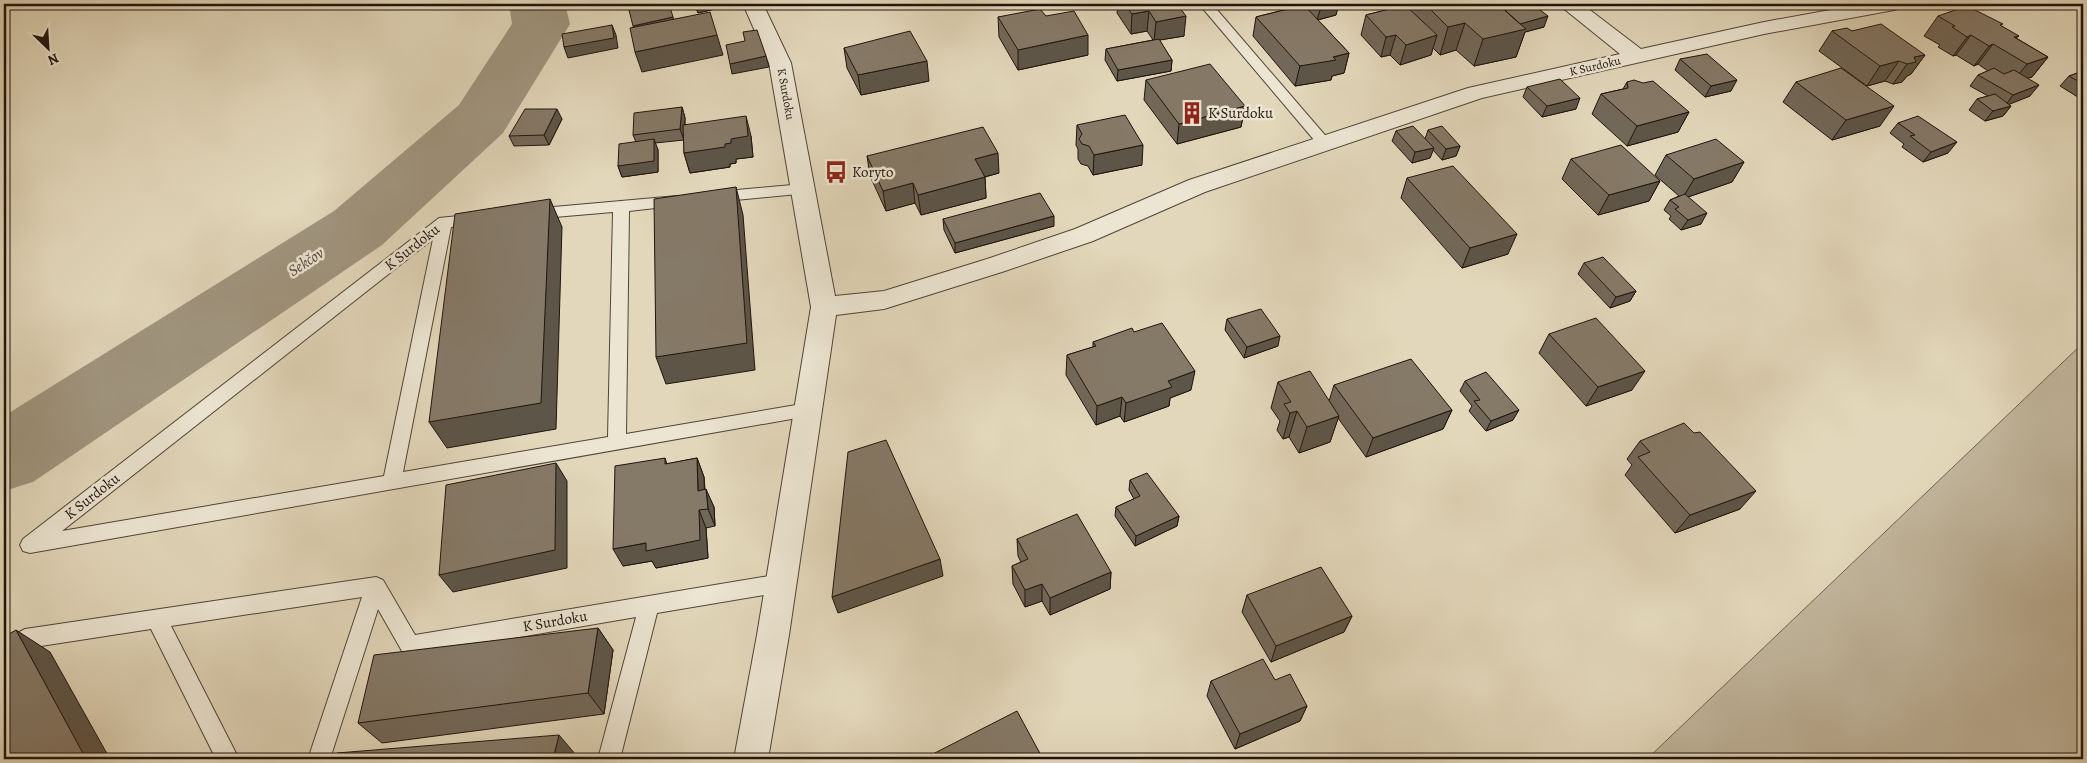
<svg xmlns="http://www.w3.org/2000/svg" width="2087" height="763" font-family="Alegreya,serif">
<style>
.green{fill:#c1b69d;stroke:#706555}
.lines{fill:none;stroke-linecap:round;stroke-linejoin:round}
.river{fill:#a0957f;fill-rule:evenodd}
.service-casing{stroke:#504538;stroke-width:2}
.minor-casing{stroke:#504538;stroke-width:2}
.service{fill:#ece5d2;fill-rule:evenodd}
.minor{fill:#ece5d2;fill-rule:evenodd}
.wall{fill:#726859;stroke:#20140d}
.shaded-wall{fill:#5d5548;stroke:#20140d}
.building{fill:#857967;stroke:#20140d}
.labels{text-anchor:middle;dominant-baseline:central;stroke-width:5;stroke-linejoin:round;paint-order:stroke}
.far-street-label{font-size:12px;fill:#20140d;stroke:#ece5d2}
.poi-label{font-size:15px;fill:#20140d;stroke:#ece5d2;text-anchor:start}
.street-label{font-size:15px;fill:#20140d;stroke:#ece5d2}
.water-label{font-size:16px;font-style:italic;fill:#53483b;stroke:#ece5d2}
</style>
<rect width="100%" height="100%" fill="#e2d7ba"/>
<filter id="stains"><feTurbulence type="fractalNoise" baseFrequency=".004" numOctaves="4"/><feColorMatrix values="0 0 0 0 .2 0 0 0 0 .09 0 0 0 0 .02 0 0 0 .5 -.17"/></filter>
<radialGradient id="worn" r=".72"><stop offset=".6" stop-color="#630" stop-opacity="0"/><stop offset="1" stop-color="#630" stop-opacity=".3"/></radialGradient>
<path class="green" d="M2083,343V759H1647Z"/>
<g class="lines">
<path class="river" d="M509,4H565L570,24L503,133L382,245L33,482L4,491V416L334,211L459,105L512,24Z"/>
<defs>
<path id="service" d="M1199,4H1212L1330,141L1332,144L1330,147H1320Z
M803,184L808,185L811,189L808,193L715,202L710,201L707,197L710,193L715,192Z
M677,196L682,197L685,201L682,205L629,211L626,434L808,403L814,405L817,410L814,415L30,553L23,551L20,545L23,539L439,218L478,214L483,215L486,219L483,223L451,227L403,472L608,437L613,212L531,219L526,218L523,214L526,210L531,209ZM433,239L384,476L62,531Z
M781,574L788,577L791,583L788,589L781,592L657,613L620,759H598L636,617L410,656L403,653L378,609L330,759H308L362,597L171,626L239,759H216L151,629L28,648L4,661V640L25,629L376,577L383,580L415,635Z"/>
<path id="minor" d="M743,4H763L791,63L835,296L884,291L987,259L1075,229L1189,180L1468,88L1620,54L1563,8L1560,4H1582L1641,49L1764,22L1863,4H1904L1901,8L1894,10L1764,34L1482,98L1205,192L1093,241L1005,271L884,309L836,315L789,635L768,759H734L757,635L811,307L769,63Z"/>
</defs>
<use href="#service" class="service-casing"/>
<use href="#minor" class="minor-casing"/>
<use href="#service" class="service"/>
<use href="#minor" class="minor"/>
</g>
<path class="wall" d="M694,4H732V5L698,13Z
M1118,4H1178L1184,36L1159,40L1172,60L1171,71L1117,81L1105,60L1106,49L1153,40L1147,31L1131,34L1117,13Z
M1302,4H1338L1336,15L1318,20L1349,53L1344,73L1332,76L1331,80L1295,86L1253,36L1256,17L1303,5Z
M1390,4H1498L1500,6L1544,27L1525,32L1516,57L1474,66L1456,50L1440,55L1433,48L1431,55L1400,65L1390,55L1381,57L1361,35L1366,15L1394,8Z
M1046,16L1088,55L1018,70L999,37L998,17Z
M1938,16L2019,36L2016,38L2048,57L2032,77L2027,78L2030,96L2009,104L2011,106L2003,116L1985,121L1969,110L1977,99L1988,96L1970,86L1978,75L1988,71L1978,64L1974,66L1956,55L1953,56L1938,47L1940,45L1924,36Z
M1832,31H1852L1925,55L1911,74L1907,76L1902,82L1893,84L1885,81L1867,86L1819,51Z
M844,48L929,81L861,95L847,68Z
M1680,59L1731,91L1705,97L1675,70Z
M2083,71V98L2081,99L2060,86L2069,76Z
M1146,80L1245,106L1241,127L1177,144L1144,100Z
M1627,82L1689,112L1678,132L1627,146L1592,114L1601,94L1623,89Z
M1796,82L1880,126L1832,140L1783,102Z
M1527,87L1576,109L1542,117L1523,97Z
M682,107L685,118V125L751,136L753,157L736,159V163L730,164V167L690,173L684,153V140L655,143L658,150V172L622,177L618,166L636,142L633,135Z
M562,119L549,145L514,146L509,136Z
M1898,123L1948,153L1923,162L1902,147L1904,144L1890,133Z
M1077,125L1142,165L1093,175L1088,166L1081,164L1078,159V149L1076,145Z
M1428,130L1460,146L1456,156L1442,160L1433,150L1430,158L1412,163L1392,141L1396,131L1425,139Z
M1666,155L1744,162L1732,182L1688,197L1701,224L1681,230L1669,219L1671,216L1664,210L1670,200L1679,196L1655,175Z
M867,156L999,173L985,177L986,198L921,215L915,203L886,211L870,176Z
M1571,159L1660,181L1649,201L1598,215L1562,179Z
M1407,178L1508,254L1462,268L1401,198Z
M943,219L1054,226L955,253L944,230Z
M1584,263L1636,291L1630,301L1610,308L1578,274Z
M1227,319L1278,346L1244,358L1225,330Z
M1134,332L1191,390L1170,398L1169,406L1124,422L1120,416L1096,425L1066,375L1067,355L1093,347V342Z
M1549,334L1632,390L1586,406L1539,353Z
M1465,381L1513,420L1486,431L1469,411L1472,406L1460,391Z
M1278,382L1329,401L1334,385L1452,410L1443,429L1366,457L1338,418L1330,442L1299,453L1289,437L1283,439L1277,430L1280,421L1271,408Z
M1640,441L1740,509L1675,533L1625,475L1632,465L1627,459Z
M665,458L667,464L697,458L704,477L705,489L714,507L715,526L706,528L708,558L656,568L652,561L623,566Z
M1130,480L1179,516L1177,526L1135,546L1115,516L1116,507L1134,499L1129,490Z
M1017,539L1111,572L1110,589L1050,615L1042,601L1025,607L1013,584L1012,566L1021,562L1018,556Z
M1247,595L1352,616L1344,632L1271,662L1242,612Z
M598,628L613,650L604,714L382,743L358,723Z
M1275,680L1307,706L1300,721L1235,749L1207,696L1211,681Z"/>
<path class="shaded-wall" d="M696,4H732V5L698,13Z
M1339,5L1336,15L1317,20L1320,10Z
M1149,11L1147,31L1131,34L1132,14Z
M1186,16L1184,36L1154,41L1156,22Z
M1548,16L1544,27L1525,32L1516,57L1474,66L1483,39L1519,24Z
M673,17L676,28L637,36L633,26Z
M1465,23L1456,50L1440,55L1448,27Z
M612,25L616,35L618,48L568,58L564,47Z
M717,35L723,55L642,72L635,52Z
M1088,35V55L1018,70V50Z
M1396,35L1390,55L1381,57L1386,37Z
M1437,35L1431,55L1400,65L1406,45Z
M1971,35L1956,55L1953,56L1967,37Z
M1993,44L1978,64L1974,66L1989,46Z
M1349,53L1344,73L1332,76L1331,80L1295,86L1300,66Z
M1925,55L1911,74L1907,76L1902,82L1893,84L1907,64L1914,57Z
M766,56L769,67L732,74L730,64Z
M2048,57L2032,77L2011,84L2027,64Z
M1172,60L1171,71L1117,81L1118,70Z
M927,61L929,81L861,95L858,75Z
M1899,61L1885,81L1867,86L1880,66Z
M1737,80L1731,91L1705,97L1711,86Z
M2039,85L2030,96L2005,106L2013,95Z
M1580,98L1576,109L1542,117L1547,106Z
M1245,106L1241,127L1177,144L1179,124Z
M1894,106L1880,126L1832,140L1846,120Z
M2011,106L2003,116L1985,121L1993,111Z
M682,107L685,118L684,140L680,129Z
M557,109L562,119L549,145L544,135Z
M1689,112L1678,132L1627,146L1637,126Z
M746,116L751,136L753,157L736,159V163L730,164V167L690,173L684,153L725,144L731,139Z
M654,139L658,150V172L622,177L618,166Z
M1957,142L1948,153L1923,162L1931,152Z
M1143,145L1142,165L1093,175L1094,155Z
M1460,146L1456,156L1442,160L1446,149Z
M1434,148L1430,158L1412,163L1415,152Z
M998,153L999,173L976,179L975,159Z
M1744,162L1732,182L1682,199L1694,179Z
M985,177L986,198L921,215L918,195Z
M1660,181L1649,201L1598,215L1609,195Z
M913,183L915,203L886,211L883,191Z
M736,187L743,215L755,370L666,384L656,357Z
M550,199L562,227L556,429L447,448L429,422Z
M1707,213L1701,224L1681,230L1688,220Z
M1054,216V226L955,253V243Z
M1517,234L1508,254L1462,268L1470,248Z
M1636,291L1630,301L1610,308L1616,297Z
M1280,336L1278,346L1244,358L1247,347Z
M1195,371L1191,390L1170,398L1169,406L1124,422L1126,403L1168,381Z
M1645,371L1632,390L1586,406L1598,387Z
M1122,397L1120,416L1096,425L1097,406Z
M1452,410L1443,429L1366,457L1373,438Z
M1519,410L1513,420L1486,431L1491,421Z
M1297,411L1289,437L1283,439L1290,413Z
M1339,416L1330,442L1299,453L1307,427Z
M697,458L704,477L705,509L698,491Z
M556,463L567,481V568L453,592L439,575Z
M706,489L714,507L715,526L708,509Z
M1756,491L1740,509L1675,533L1690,515Z
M699,510L706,528L708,558L656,568L652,561L623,566L613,549L646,543Z
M1179,516L1177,526L1135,546L1136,536Z
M940,559L943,576L838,613L832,597Z
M1111,572L1110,589L1050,615V598Z
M1042,584V601L1025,607V590Z
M1352,616L1344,632L1271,662L1276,646Z
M598,628L613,650L604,714L588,693Z
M16,630L50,652L110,759H86Z
M1307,706L1300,721L1235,749L1240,734Z
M559,735L576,755L575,759H553Z"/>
<path class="building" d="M638,4H669L673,17L633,26L628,6Z
M1125,4H1177L1186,16L1156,22L1149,11L1132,14Z
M1314,4H1338L1339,5L1320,10Z
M1425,4H1498L1526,29L1483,39L1465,23L1448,27Z
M1510,4H1532L1548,16L1520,24L1500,6Z
M1304,5L1349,53L1333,57L1336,60L1300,66L1256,17Z
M1405,5L1437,35L1406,45L1396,35L1386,37L1366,15Z
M1967,6L2003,24L2000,25L2019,36L2014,37L2048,57L2027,64L1993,44L1989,46L1971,35L1967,37L1952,27L1955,26L1938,16Z
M1040,9L1046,16L1074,11L1088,35L1018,50L998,17Z
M710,12L717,35L635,52L630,28Z
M1881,24L1925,55L1914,57L1916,62L1907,64L1899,61L1880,66L1832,31L1847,28L1852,31Z
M612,25L614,38L564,47L562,34Z
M757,30L766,56L730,64L726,45L745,41L743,32Z
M910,31L927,61L858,75L844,48Z
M1159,39L1172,60L1118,70L1106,49Z
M1707,54L1737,80L1711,86L1680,59Z
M1210,64L1245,106L1179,124L1146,80Z
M1841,68L1894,106L1846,120L1796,82Z
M1994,68L2004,74L2014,70L2039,85L2013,95L1978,75Z
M2083,71V84L2069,76Z
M1560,79L1580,98L1547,106L1527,87Z
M1634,80L1643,83L1653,81L1689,112L1637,126L1601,94L1628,88L1627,82Z
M1995,94L2011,106L1993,111L1977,99Z
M682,107L680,129L633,135L634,113Z
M525,109H557L544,135L509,136Z
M1125,115L1143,145L1094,155L1089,146L1082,144L1079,139L1082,134L1077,125Z
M746,116L748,136L731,139V143L725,144V147L684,153L683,125Z
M1918,116L1957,142L1931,152L1910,136L1915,135L1898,123Z
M1413,126L1434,148L1415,152L1396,131Z
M1442,126L1460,146L1446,149L1428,130Z
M983,127L998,153L975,159L985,177L918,195L913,183L883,191L867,156Z
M654,139V161L618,166L619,144Z
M1716,139L1744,162L1694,179L1666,155Z
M1621,145L1660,181L1609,195L1571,159Z
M1453,166L1517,234L1470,248L1407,178Z
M736,187L747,343L656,357L654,199Z
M1040,193L1054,216L955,243L943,219Z
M1685,194L1707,213L1688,220L1675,209L1679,207L1670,200Z
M550,199L541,403L429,422L455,214Z
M1603,257L1636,291L1616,297L1584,263Z
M1261,309L1280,336L1247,347L1227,319Z
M1596,318L1645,371L1598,387L1549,334Z
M1162,323L1195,371L1168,381L1172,387L1126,403L1122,397L1097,406L1067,355L1096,346L1093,342L1132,328L1134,332Z
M1411,359L1452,410L1373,438L1334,385Z
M1310,371L1339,416L1307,427L1297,411L1290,413L1284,404L1291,402L1278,382Z
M1486,372L1519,410L1491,421L1474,401L1480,400L1465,381Z
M1684,423L1694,433L1700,432L1756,491L1690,515L1638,457L1650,452L1640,441Z
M886,440L940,559L832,597L848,452Z
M665,458V464L697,458L698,491L706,489L708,509L699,510L700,540L646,551V543L613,549L615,466Z
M556,463L555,550L439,575L446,485Z
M1147,473L1179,516L1136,536L1116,507L1140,496L1130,480Z
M1077,514L1111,572L1050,598L1042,584L1025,590L1012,566L1028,559L1017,539Z
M1321,567L1352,616L1276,646L1247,595Z
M598,628L588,693L358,723L374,655Z
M16,630L86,759H4V637Z
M1263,659L1275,680L1290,674L1307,706L1240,734L1211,681Z
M1017,711L1043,759H923Z
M559,735L553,759H335L337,753Z"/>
<defs>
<symbol id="building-bare" viewBox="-9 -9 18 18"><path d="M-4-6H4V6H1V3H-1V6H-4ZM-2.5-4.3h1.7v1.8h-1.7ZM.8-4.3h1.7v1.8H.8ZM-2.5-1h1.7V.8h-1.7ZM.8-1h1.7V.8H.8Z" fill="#8f2418" stroke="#ece5d2" stroke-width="2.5" paint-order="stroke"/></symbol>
<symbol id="bus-bare" viewBox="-9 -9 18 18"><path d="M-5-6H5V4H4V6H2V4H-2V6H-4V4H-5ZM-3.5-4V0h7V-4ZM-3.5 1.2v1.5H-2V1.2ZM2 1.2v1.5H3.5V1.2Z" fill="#8f2418" stroke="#ece5d2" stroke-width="2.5" paint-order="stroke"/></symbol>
</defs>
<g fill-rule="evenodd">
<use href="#building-bare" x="1176" y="97" width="32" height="32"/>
<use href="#bus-bare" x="820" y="156" width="32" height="32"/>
</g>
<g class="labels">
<g class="far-street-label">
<text transform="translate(1595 66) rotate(-13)">K Surdoku</text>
<text transform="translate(786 94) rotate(80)">K Surdoku</text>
</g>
<g class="poi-label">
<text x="1208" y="113">K Surdoku</text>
<text x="852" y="172">Koryto</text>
</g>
<g class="street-label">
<text transform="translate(412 247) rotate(-38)">K Surdoku</text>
<text transform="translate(92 496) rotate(-38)">K Surdoku</text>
<text transform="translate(555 621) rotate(-10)">K Surdoku</text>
</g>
<g class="water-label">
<text transform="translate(306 262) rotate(-33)">Sekčov</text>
</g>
</g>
<rect width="2087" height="763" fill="none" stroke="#e2d7ba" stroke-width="20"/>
<rect x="5" y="5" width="2077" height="753" fill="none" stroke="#20140d" stroke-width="2.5"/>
<rect x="10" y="10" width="2067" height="743" fill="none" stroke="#20140d"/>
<g transform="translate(48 48) rotate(155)" stroke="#ece5d2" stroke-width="4" paint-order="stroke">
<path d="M0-4L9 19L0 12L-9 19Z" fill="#20140d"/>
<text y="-8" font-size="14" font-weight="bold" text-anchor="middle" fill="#20140d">N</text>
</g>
<rect width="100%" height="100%" filter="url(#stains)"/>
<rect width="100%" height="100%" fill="url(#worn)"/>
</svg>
